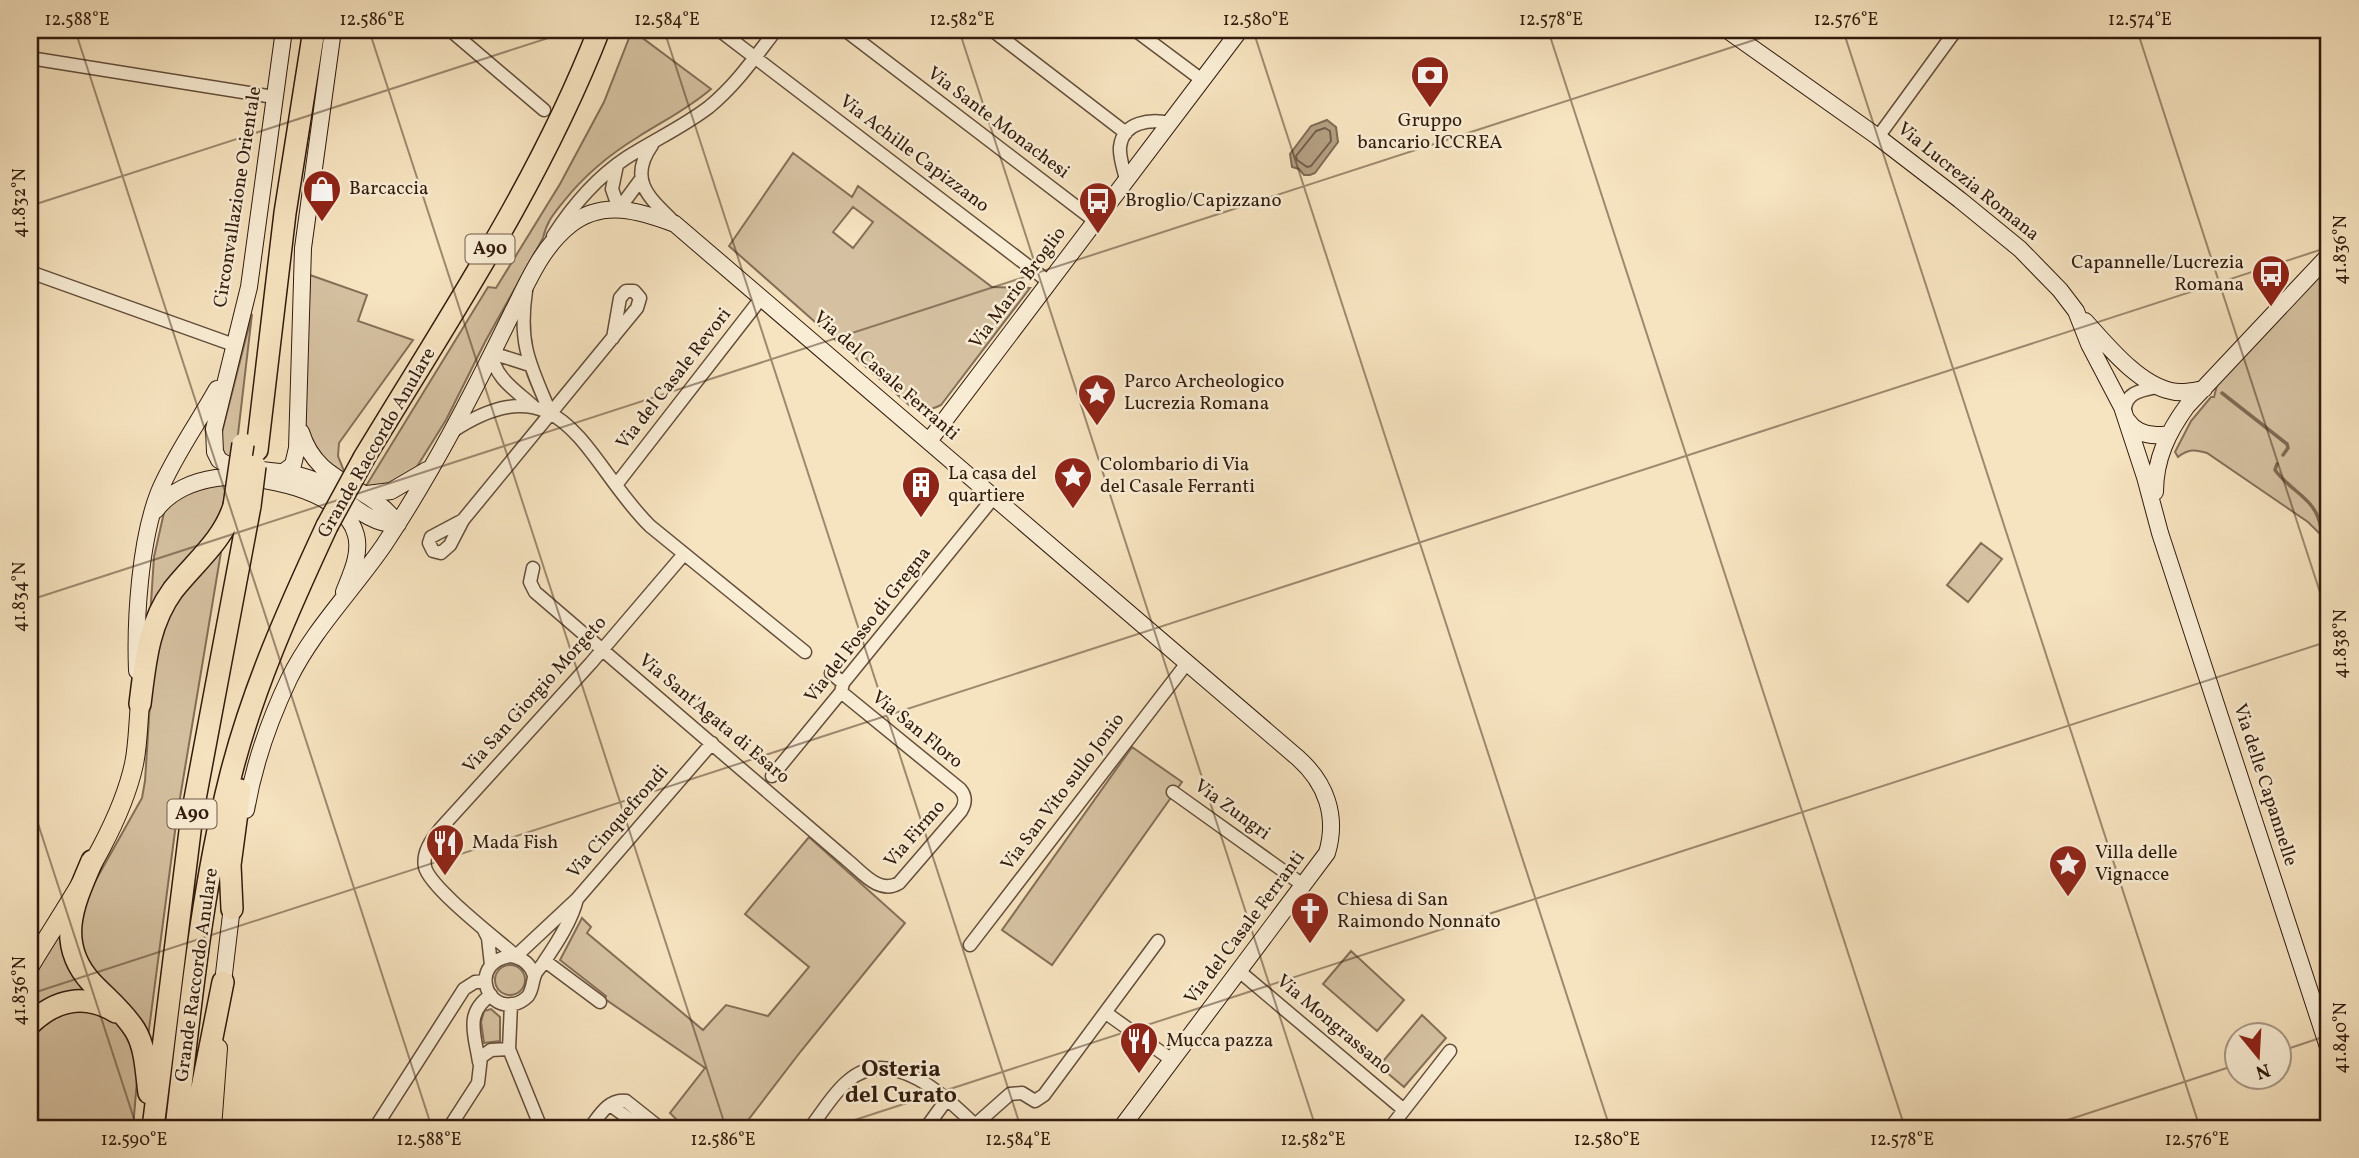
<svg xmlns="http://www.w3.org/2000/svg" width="2359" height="1158" font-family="Vollkorn,serif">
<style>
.green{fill:#d5c1a1;stroke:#846e57;stroke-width:2;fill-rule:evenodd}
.water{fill:#b39f82;stroke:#7f6a53;stroke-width:2}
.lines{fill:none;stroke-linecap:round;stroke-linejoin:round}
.shore{stroke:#725d48;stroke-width:2}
.stream{stroke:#7f6a53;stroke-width:3.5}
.street-casing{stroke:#634d3a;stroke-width:15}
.secondary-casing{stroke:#321b0d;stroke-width:18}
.primary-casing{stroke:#321b0d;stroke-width:20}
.highway-casing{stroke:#321b0d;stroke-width:24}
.street{stroke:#f9edd5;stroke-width:12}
.secondary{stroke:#f9edd5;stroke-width:16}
.primary{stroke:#f6e3bf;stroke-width:18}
.highway{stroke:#f6e3bf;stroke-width:21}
.highway-bridge-casing{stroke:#321b0d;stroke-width:24;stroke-linecap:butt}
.highway-bridge{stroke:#f6e3bf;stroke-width:21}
.ticks{fill:none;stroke:#321b0d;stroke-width:2;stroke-opacity:0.45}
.labels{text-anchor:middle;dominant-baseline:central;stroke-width:5;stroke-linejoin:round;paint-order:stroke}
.shield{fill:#f9edd5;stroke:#6e5a49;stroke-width:2}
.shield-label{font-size:18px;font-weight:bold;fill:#321b0d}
.poi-label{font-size:19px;fill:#321b0d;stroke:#f9edd5;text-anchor:start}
.street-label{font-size:19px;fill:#321b0d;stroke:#f9edd5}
.quarter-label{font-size:23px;font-weight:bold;fill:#321b0d;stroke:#f9edd5}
.neatline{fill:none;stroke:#321b0d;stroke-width:2.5}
.ticks-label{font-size:18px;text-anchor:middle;fill:#321b0d}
</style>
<rect width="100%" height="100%" fill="#f6e3bf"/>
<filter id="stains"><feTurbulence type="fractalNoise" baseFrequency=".00286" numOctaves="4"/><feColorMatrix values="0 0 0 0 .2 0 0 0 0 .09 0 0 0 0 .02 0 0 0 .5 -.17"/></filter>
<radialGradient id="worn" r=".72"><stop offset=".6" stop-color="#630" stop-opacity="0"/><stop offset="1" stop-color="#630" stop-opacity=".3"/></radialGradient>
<path class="green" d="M631,33L641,37L711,89C688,109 663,121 638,137C610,154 584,176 564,201C553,215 547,221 543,238L485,342L446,420L413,473L383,489L366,486L488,287L496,288L560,184L604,102Z
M793,153L852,197L858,186L992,287L1030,288L941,405C929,411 922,411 909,405L729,246ZM853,207L873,222L853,248L833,232Z
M2329,261V533L2321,535L2308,522L2207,453C2195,449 2188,449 2178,457L2175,452L2191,421L2211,397H2214L2218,381Z
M310,275L367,295L358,321L413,340L339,443L338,456L344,471L341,475C319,461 311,445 304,420Z
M252,314L235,460L225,456L219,444Z
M231,480L229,503L150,618L154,557L165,508L186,492Z
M1981,543L2002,559L1968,602L1947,585Z
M222,546L177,816L148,1037L101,983L79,948L84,901L142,798L145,781L153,655L169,608Z
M1132,747L1182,782L1052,965L1002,930Z
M809,837L905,923L801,1051L742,1128H670L677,1120L670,1113L705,1068L605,999L606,996L560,960L582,918L591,927L587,933L703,1030L726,1005L768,1016L809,967L745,914Z
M63,917L102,998L30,1016V978Z
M1351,951L1404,1000L1377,1031L1323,984Z
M495 980a15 15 0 1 1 30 0a15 15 0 1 1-30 0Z
M66,1007L112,1017L130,1038L138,1068L133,1128H30V1032Z
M491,1009L500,1017V1041L484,1043L481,1022L484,1011Z
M1422,1015L1446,1038L1404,1087L1379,1066Z"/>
<path class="water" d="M1327,120L1336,127L1338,142L1315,173L1310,175H1304L1299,169L1292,167L1290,154L1311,126Z"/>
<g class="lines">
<path class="shore" d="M1325,128L1330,131L1331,141L1311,166L1307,167L1297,160L1296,156L1316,131Z"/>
<path class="stream" d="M2222,393L2287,444L2288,448L2283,455
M2277,464L2275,470C2292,493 2316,498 2321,528"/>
<defs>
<path id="street" d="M450,30L544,110
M719,30L1049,282
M845,30L1095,221
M992,30L1126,133
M1135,30L1202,80
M30,58L274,97
M1878,137L1956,30
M652,145C628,179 648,197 673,221
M617,165L612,189L619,209
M1126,180C1124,170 1119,157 1120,147C1123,121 1151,119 1170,123
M619,209L641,179
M553,236C573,205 596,178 626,158C654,140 683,127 709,107C736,85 755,57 776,30
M30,272L234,345
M526,291C518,344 530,365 550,412
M530,365L492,353C493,377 518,392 534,407
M2125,414C2123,393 2141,390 2157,387
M453,431C565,358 585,462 650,526L805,652
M616,485L762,297
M463,520L431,537L429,543L433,551L441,553L450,545L463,520L637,308L640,298L634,291H626L620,298L613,338
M533,568L530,582L535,592L847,860C862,872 879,895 899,883L961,811C966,803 966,796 960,789L841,692
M831,673L843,683
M772,776L841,692L843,683L994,497
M1173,792L1303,885
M484,930L488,938L491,965
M970,945L1187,663
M516,956C498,940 430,888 425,867C422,852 432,839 441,828L591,663L684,554
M516,956L577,899
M545,961L600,1002
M1239,971L1404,1110
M534,976C531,965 523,958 511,956C471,961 483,1010 514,1004C519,1003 524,1000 528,996C533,989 532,982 535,975C536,971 542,966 544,962C557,943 572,920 577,899L712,743
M511,1004L509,1049L541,1128
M1106,1013L1172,1060
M479,1062C475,1035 464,1013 491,995
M610,1105L642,1128
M975,1125L1010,1094L1022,1093L1035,1101L1044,1095L1158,941
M375,1128L464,989L475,982L485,981
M449,1128L478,1083L481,1057L491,1050L509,1049
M590,1128C599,1116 609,1098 626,1101L660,1128
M810,1128C822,1113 833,1093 848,1081C891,1043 948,1098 978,1128
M926,1128L947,1099
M1390,1128L1450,1051"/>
<path id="secondary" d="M284,30L249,287L214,429L215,452L219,460L228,465C257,472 289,469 316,481C343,494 366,526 398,524
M1727,30L1878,137L1960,200L2020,249L2060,290L2076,311L2089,344L2122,407L2145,477L2160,533L2329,1050
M2085,321C2107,345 2138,384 2171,391C2182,394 2193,391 2204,389
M2127,420C2137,435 2152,437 2168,434
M301,432C318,487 367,481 398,524
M929,441L1240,30
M282,473L293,465L297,448L303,248L333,30
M2155,492C2155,459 2168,432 2187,406L2329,255
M367,494L391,491L427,470
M156,510C170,491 194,481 216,478C255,473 345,490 356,535C361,554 351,574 344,592
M137,671C135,619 140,540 159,492C174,456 198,423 217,389
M246,810C254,764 269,721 289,679C313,630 353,590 384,545C433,471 473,393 512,313C528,282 541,248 570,225C603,199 640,211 675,224L1298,758C1326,783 1338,816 1327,853L1121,1128
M223,982L233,898"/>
<path id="primary" d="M30,966C66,906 119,833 134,764C138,745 138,724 140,704
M212,1128L218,1048"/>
<path id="highway" d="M257,450L285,213L314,30
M364,458C448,319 540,182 599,30
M140,704C145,664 148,624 173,590C195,562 223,541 234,506
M92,861C74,903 55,942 91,982C106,998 123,1011 135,1030C146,1048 146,1072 149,1093
M232,909L230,865L240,790
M30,1024C56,999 85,993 116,1012
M153,1128L192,815L250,506
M176,1128C190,1011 201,893 230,778C252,690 289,608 327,526
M194,1128L223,982"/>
</defs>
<use href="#street" class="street-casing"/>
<use href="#secondary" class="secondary-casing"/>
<use href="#primary" class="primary-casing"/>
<use href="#highway" class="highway-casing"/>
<use href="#street" class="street"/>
<use href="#secondary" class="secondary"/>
<use href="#primary" class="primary"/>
<use href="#highway" class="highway"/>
<defs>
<path id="highway-bridge" d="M234,506L243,444
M250,506L255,466
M327,526L364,458"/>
</defs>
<use href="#highway-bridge" class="highway-bridge-casing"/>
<use href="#highway-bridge" class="highway-bridge"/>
</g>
<path class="ticks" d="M75,30L432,1128M369,30L726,1128M664,30L1021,1128M959,30L1316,1128M1253,30L1610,1128M1548,30L1905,1128M1843,30L2200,1128M2137,30L2329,620M30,206L573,30M30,600L1785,30M30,799L137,1128M30,994L2329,247M2278,1052L2329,1035M830,1128L2329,641M2043,1128L2236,1065"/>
<defs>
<symbol id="bank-pin" viewBox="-11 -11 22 30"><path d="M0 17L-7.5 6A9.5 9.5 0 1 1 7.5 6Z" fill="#8f2418" stroke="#f9edd5"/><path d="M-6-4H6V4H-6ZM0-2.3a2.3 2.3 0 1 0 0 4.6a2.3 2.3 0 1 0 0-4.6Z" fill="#fff"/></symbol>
<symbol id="shop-pin" viewBox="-11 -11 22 30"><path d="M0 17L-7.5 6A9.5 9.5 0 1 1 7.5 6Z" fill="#8f2418" stroke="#f9edd5"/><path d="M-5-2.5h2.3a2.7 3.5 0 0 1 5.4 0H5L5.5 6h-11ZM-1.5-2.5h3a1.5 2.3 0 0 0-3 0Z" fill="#fff"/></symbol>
<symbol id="bus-pin" viewBox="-11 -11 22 30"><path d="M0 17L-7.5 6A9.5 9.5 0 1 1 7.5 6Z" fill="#8f2418" stroke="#f9edd5"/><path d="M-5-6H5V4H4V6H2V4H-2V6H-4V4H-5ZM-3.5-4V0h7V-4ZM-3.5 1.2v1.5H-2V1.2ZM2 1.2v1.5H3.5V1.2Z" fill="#fff"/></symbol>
<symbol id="sight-pin" viewBox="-11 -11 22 30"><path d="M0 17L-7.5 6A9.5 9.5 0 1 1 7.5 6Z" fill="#8f2418" stroke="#f9edd5"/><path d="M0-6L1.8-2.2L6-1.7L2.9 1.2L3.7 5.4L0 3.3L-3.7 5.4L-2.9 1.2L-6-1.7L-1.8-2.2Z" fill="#fff"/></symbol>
<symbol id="building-pin" viewBox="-11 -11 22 30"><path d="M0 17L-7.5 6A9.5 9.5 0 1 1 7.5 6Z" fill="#8f2418" stroke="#f9edd5"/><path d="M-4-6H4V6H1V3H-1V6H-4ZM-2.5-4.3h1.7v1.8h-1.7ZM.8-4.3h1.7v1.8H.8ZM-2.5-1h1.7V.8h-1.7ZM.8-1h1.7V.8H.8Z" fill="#fff"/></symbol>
<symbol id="restaurant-pin" viewBox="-11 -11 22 30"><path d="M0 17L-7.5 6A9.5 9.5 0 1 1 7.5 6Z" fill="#8f2418" stroke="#f9edd5"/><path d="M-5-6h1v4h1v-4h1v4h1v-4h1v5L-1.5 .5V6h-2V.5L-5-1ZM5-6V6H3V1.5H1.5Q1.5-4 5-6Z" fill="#fff"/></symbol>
<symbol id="church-pin" viewBox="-11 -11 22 30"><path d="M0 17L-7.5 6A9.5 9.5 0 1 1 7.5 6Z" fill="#8f2418" stroke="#f9edd5"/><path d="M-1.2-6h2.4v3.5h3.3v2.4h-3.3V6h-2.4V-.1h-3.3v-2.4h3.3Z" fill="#fff"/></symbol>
</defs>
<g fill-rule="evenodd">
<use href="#bank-pin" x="1408" y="53" width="44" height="60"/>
<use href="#shop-pin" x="300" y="167" width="44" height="60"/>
<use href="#bus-pin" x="1076" y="179" width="44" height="60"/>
<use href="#bus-pin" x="2249" y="252" width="44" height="60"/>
<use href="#sight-pin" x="1075" y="371" width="44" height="60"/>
<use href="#sight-pin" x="1051" y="454" width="44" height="60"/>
<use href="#building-pin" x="899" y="463" width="44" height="60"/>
<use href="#restaurant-pin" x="423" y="821" width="44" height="60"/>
<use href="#sight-pin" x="2046" y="842" width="44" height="60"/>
<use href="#church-pin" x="1288" y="889" width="44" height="60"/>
<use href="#restaurant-pin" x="1117" y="1019" width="44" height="60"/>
</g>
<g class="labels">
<g class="shield">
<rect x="465.5" y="234.5" width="49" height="29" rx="5"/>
<rect x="167.5" y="799.5" width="49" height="29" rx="5"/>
</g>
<g class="shield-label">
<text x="490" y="249">A90</text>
<text x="192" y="814">A90</text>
</g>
<g class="poi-label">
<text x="1430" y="121" text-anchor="middle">Gruppo<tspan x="1430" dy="22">bancario ICCREA</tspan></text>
<text x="349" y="189">Barcaccia</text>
<text x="1125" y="201">Broglio/Capizzano</text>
<text x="2244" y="263" text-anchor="end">Capannelle/Lucrezia<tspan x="2244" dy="22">Romana</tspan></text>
<text x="1124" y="382">Parco Archeologico<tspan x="1124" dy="22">Lucrezia Romana</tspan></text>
<text x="1100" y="465">Colombario di Via<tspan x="1100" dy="22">del Casale Ferranti</tspan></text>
<text x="948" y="474">La casa del<tspan x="948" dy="22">quartiere</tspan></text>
<text x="472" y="843">Mada Fish</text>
<text x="2095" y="853">Villa delle<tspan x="2095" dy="22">Vignacce</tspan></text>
<text x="1337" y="900">Chiesa di San<tspan x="1337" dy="22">Raimondo Nonnato</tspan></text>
<text x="1166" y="1041">Mucca pazza</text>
</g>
<g class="street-label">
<text transform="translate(998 123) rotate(37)">Via Sante Monachesi</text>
<text transform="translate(914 154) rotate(37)">Via Achille Capizzano</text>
<text transform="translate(1968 182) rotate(39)">Via Lucrezia Romana</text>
<text transform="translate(238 197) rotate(-81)">Circonvallazione Orientale</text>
<text transform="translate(1018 288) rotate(-53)">Via Mario Broglio</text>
<text transform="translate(886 376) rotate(41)">Via del Casale Ferranti</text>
<text transform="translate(674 379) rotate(-52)">Via del Casale Revori</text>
<text transform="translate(377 443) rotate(-60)">Grande Raccordo Anulare</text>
<text transform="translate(868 625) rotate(-52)">Via del Fosso di Gregna</text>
<text transform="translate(535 695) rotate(-48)">Via San Giorgio Morgeto</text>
<text transform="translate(714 719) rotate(40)">Via Sant'Agata di Esaro</text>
<text transform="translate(917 730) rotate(39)">Via San Floro</text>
<text transform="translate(2265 785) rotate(72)">Via delle Capannelle</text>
<text transform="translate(1063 792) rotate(-53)">Via San Vito sullo Jonio</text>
<text transform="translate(1232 810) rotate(36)">Via Zungri</text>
<text transform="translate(618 822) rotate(-49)">Via Cinquefrondi</text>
<text transform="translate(915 834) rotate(-49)">Via Firmo</text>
<text transform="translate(1245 928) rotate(-53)">Via del Casale Ferranti</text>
<text transform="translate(197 975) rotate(-82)">Grande Raccordo Anulare</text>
<text transform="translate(1334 1025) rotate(40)">Via Mongrassano</text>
</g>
<g class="quarter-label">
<text x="901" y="1070">Osteria<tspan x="901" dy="26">del Curato</tspan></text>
</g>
</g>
<rect width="2359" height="1158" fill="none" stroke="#f6e3bf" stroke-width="77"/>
<g transform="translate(2258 1056) rotate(162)"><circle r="33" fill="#f9edd5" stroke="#a99985" stroke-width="2"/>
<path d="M0-5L12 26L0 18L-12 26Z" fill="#8f2418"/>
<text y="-10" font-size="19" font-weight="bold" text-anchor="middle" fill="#321b0d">N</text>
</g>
<rect x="38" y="38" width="2282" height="1082" class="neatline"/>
<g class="ticks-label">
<text x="77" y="25">12.588°E</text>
<text x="372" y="25">12.586°E</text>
<text x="667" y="25">12.584°E</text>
<text x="962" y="25">12.582°E</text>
<text x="1256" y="25">12.580°E</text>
<text x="1551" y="25">12.578°E</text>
<text x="1846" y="25">12.576°E</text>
<text x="2140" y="25">12.574°E</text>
<text transform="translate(19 203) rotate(-90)" y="6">41.832°N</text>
<text transform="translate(2340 250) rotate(-90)" y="6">41.836°N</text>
<text transform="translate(19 597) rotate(-90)" y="6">41.834°N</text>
<text transform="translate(2340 644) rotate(-90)" y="6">41.838°N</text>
<text transform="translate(19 991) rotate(-90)" y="6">41.836°N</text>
<text transform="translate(2340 1038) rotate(-90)" y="6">41.840°N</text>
<text x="134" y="1145">12.590°E</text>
<text x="429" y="1145">12.588°E</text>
<text x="723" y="1145">12.586°E</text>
<text x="1018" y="1145">12.584°E</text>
<text x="1313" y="1145">12.582°E</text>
<text x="1607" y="1145">12.580°E</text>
<text x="1902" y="1145">12.578°E</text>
<text x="2197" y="1145">12.576°E</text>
</g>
<rect width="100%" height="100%" filter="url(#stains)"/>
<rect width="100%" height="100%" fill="url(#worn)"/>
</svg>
